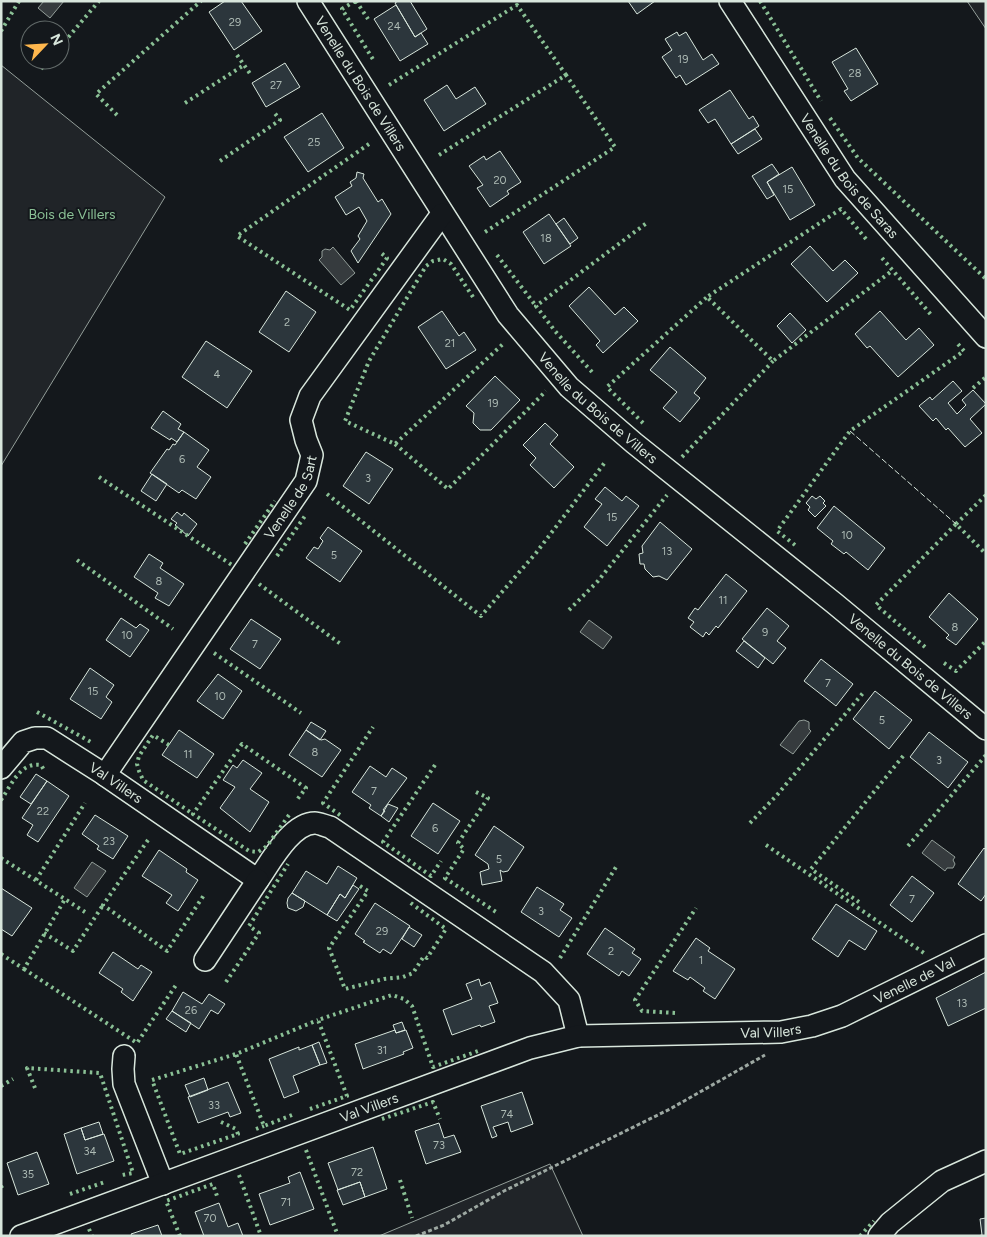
<svg xmlns="http://www.w3.org/2000/svg" width="987" height="1237" font-family="Figtree,sans-serif">
<style>
.green{fill:#202428;stroke:#939e99}
.water{fill:#363b3e;stroke:#939e99}
.building{fill:#2c363c;stroke:#d8e6dc}
.lines{fill:none;stroke-linecap:round;stroke-linejoin:round}
.minor-casing{stroke:#d8e6dc;stroke-width:24}
.path{stroke:#9da8a2;stroke-width:3;stroke-dasharray:4 2.5;stroke-linecap:butt}
.minor{stroke:#14181c;stroke-width:21}
.hedge{stroke:#8ac095;stroke-width:4;stroke-dasharray:2.5 4;stroke-linecap:butt}
.fence{stroke:#d8e6dc;stroke-width:1;stroke-dasharray:6 2.5;stroke-linecap:butt}
.labels{text-anchor:middle;dominant-baseline:central;stroke-width:4;stroke-linejoin:round;paint-order:stroke}
.number-label{font-size:11px;fill:#adbab4}
.street-label{font-size:14px;fill:#d8e6dc;stroke:#14181c}
.park-label{font-size:14px;fill:#8ac095;stroke:#14181c}
</style>
<rect width="100%" height="100%" fill="#14181c"/>
<path class="green" d="M967,1H986V29Z
M1,65L165,197L1,466Z
M550,1164L583,1236H379Z"/>
<path class="water" d="M44,1H64L50,18L38,8Z
M333,247L355,273L341,285L319,260L322,257V251L325,249L330,250Z
M589,620L612,637L603,649L580,632Z
M804,720L809,722V729L811,731L793,754L780,745L799,721Z
M932,840L955,857L953,860L955,864L953,868H947L945,871L922,853Z
M92,862L106,871L87,897L74,888Z"/>
<path class="building" d="M225,1H241L262,31L234,50L209,12Z
M398,1H410L427,29L415,37L395,3Z
M628,1H655L637,14Z
M396,5L415,37L421,33L428,44L400,61L374,19Z
M677,32L679,36L686,32L703,60L712,54L719,64L686,85L680,75L676,78L662,57L672,50L665,39Z
M856,48L878,84L851,101L844,91L848,89L832,62Z
M285,63L300,87L266,107L252,83Z
M447,85L456,99L475,87L486,104L444,131L424,100Z
M730,90L749,119L753,116L759,126L731,144L715,119L708,123L699,110Z
M322,113L344,148L308,172L284,137Z
M755,129L762,139L738,154L731,144Z
M500,151L521,182L507,191L509,194L490,207L477,188L483,185L469,166L484,156L486,160Z
M772,164L779,174L767,182L774,195L767,199L752,176Z
M792,167L815,205L790,220L767,182Z
M357,172L364,174L363,178L378,202L382,199L391,214L358,263L351,251L360,239L358,236L367,221L359,207L346,215L335,197L352,186L350,182L356,178Z
M549,214L571,246L544,264L523,232Z
M564,218L578,238L570,244L556,224Z
M810,246L833,271L845,260L858,273L827,302L791,264Z
M589,287L615,315L624,307L638,321L603,353L596,345L600,341L569,306Z
M286,291L316,312L289,352L259,332Z
M442,311L459,336L464,332L476,350L446,369L418,327Z
M880,311L906,340L919,328L934,345L898,377L870,346L867,348L855,334Z
M790,313L806,330L792,343L777,326Z
M206,341L252,371L227,408L182,377Z
M670,347L706,378L694,393L700,398L680,422L663,408L677,392L650,370Z
M495,376L520,400L491,430H480L473,423L474,413L466,406Z
M953,381L962,391L948,403L957,414L966,405L962,400L973,390L986,404L970,419L982,433L965,447L948,428L946,430L936,418L933,421L919,406L930,397L932,400Z
M163,411L181,424L178,429L184,432L177,442L171,438L170,440L151,428Z
M545,423L558,435L550,444L574,467L554,488L530,465L536,458L523,445Z
M184,432L209,450L197,467L211,477L196,499L182,490L179,493L150,473L167,449L169,450L173,444L175,445Z
M366,452L393,469L369,504L343,486Z
M152,474L167,484L156,501L141,491Z
M605,487L622,501L626,496L639,506L607,546L584,527L602,504L595,499Z
M812,496L816,499L820,496L825,501L823,503L826,506L815,517L808,510L810,507L806,503Z
M834,506L885,548L868,570L846,552L844,554L831,544L833,541L817,528Z
M177,512L182,516L184,513L197,524L188,536L175,525L177,523L171,519Z
M660,522L692,549L667,580L659,576L653,577L645,569L644,564H640L639,554L643,553L642,546Z
M328,527L362,551L340,582L306,558L314,547L318,549L323,541L320,538Z
M149,554L163,563L160,568L184,584L169,606L155,598L158,593L134,577Z
M726,574L747,591L718,628L716,626L709,635L706,632L703,637L690,627L694,622L688,618L695,608L698,610Z
M949,593L978,619L956,645L946,638L949,635L929,617Z
M767,608L789,626L777,641L786,648L773,664L742,639Z
M121,618L136,628L140,624L149,630L130,657L106,640Z
M251,619L281,639L260,669L230,649Z
M744,641L765,658L758,668L736,651Z
M821,659L853,684L836,706L804,681Z
M90,668L114,685L106,697L112,702L101,719L70,699Z
M218,674L242,691L223,719L197,701Z
M875,691L912,720L889,749L853,719Z
M311,722L326,731L320,740L306,730Z
M179,730L214,754L197,778L162,755Z
M306,730L321,740L325,739L341,750L322,777L289,755Z
M929,732L968,762L948,788L910,757Z
M243,760L262,773L250,789L269,802L250,832L220,808L235,787L223,780L233,765L237,768Z
M370,766L386,777L392,768L407,778L383,810L385,811L381,816L369,808L371,805L352,792Z
M36,774L47,781L31,804L20,797Z
M47,781L69,796L38,842L27,835L33,825L22,818Z
M433,803L460,821L438,854L411,836Z
M388,804L398,808L389,822L381,816Z
M95,815L128,836L113,859L97,849L99,846L82,834Z
M494,826L524,847L508,871L503,872L500,870L502,881L482,885L480,872L489,869L488,864L475,855Z
M984,848L986,850V894L981,901L958,884Z
M159,850L187,869L186,872L198,880L178,911L166,903L172,895L142,876Z
M338,866L357,878L345,898L340,894L327,915L292,893L306,871L327,884Z
M912,876L934,893L912,922L890,905Z
M353,885L359,889L337,921L327,915L340,894L345,898Z
M537,887L564,904L560,910L572,918L559,937L521,912Z
M1,888L32,908L12,936L1,929Z
M292,893L305,901L303,907L296,911L288,908L287,903L288,898Z
M375,903L410,926L391,954L383,949L380,953L363,942L365,941L355,934Z
M836,904L877,931L865,950L849,940L838,957L812,939Z
M409,927L422,935L414,947L402,939Z
M605,928L635,949L632,953L641,959L629,976L622,971L619,976L587,954Z
M696,938L710,948L708,951L735,969L715,999L703,991L705,988L690,977L688,980L673,971Z
M113,952L138,969L141,965L152,972L133,1001L121,992L123,989L99,973Z
M986,972V1008L948,1026L936,998Z
M479,979L481,986L490,982L498,1003L489,1006L495,1022L481,1027L480,1025L452,1035L443,1010L472,999L466,984Z
M183,992L202,1004L209,994L225,1004L218,1014L211,1010L199,1029L172,1011Z
M172,1011L191,1023L186,1032L166,1019Z
M402,1022L405,1030L396,1033L393,1025Z
M395,1030L396,1033L406,1030L413,1048L403,1052L404,1054L363,1069L355,1044Z
M319,1042L327,1063L320,1065L312,1045Z
M312,1045L320,1065L293,1076L299,1092L284,1098L269,1059L299,1047V1050Z
M204,1078L208,1090L190,1097L185,1085Z
M228,1082L241,1113L230,1117L228,1112L198,1123L188,1097Z
M522,1092L533,1124L511,1132L508,1122L493,1127L497,1136L492,1138L481,1106Z
M99,1122L103,1134L85,1140L81,1128Z
M439,1123L444,1138L454,1135L461,1152L426,1164L415,1131Z
M81,1128L85,1140L104,1134L114,1161L77,1174L64,1134Z
M373,1147L387,1189L365,1197L360,1182L338,1190L328,1163Z
M37,1152L49,1184L18,1195L7,1163Z
M300,1172L314,1209L270,1225L259,1194L290,1183L288,1177Z
M360,1182L365,1197L343,1205L337,1190Z
M219,1203L228,1227L238,1223L243,1236H204L195,1212Z
M986,1218V1236H977L982,1235L980,1219Z
M158,1225L162,1236H132L131,1234Z"/>
<g class="lines">
<defs>
<g id="minor">
<path id="s1" d="M308,1L508,315L569,387L634,443L834,603L986,729"/>
<path id="s2" d="M730,1L845,179L986,337"/>
<path id="s3" d="M1,768L23,742L35,738H47L105,775L258,880C270,863 291,823 315,823C319,823 325,826 330,827L543,972L569,1000L578,1036"/>
<path id="s4" d="M105,775L306,481L312,455L306,440L301,420L310,396L442,214"/>
<path d="M205,960L258,880"/>
<path d="M124,1056L123,1069L124,1084L163,1184"/>
<path id="s5" d="M21,1236L530,1048L578,1036L781,1032L812,1026L842,1016L986,945"/>
<path d="M879,1236L890,1223L942,1181L986,1161"/>
</g>
</defs>
<use href="#minor" class="minor-casing"/>
<path class="path" d="M416,1236L444,1225L504,1191L670,1109L765,1055"/>
<use href="#minor" class="minor"/>
<path class="hedge" d="M355,1L342,9L374,61
M356,1L368,19
M760,1L821,101
M1,31L19,1
M60,47L99,1
M237,55L251,75
M41,69L49,60
M389,85L517,5L566,75
M185,103L244,65
M117,115L96,94L201,1
M830,118L858,158L986,279
M369,144L237,236L350,310L387,258L380,252
M439,155L566,75L615,147L482,234
M220,161L280,120L273,111
M866,239L841,209L707,297L773,361L893,270
M497,255L536,306
M882,258L933,317
M473,297L451,264L443,259L433,261L426,266L369,361L345,421L395,444L504,343
M592,372L555,331L536,306L648,222
M973,388L986,377
M643,423L607,387L707,297
M395,444L448,489L546,391
M682,457L773,361
M99,477L232,565
M327,494L481,616L536,553L606,461
M956,524L986,495
M245,544L275,501
M795,545L777,531L850,431L964,351L957,343
M277,556L305,516
M77,560L173,629
M259,584L342,645
M569,610L598,581L667,495
M925,647L876,605L956,524L986,554
M214,653L301,713
M944,663L956,671L986,641
M37,712L91,742
M169,745L153,735L139,756L137,764L139,771L143,780L193,814
M435,765L383,842L431,876L441,861
M476,792L488,798L458,843L464,849L445,878L496,912
M1,800C12,784 20,762 41,765L44,770
M289,815L267,846L258,852L249,851L193,814L242,744L306,788L296,801
M340,815L323,803L373,727
M750,823L777,795L863,693
M148,840L103,905L167,951L204,895
M766,845L924,953
M908,846L986,755
M1,858L85,912
M36,880L85,803
M360,886L368,891L329,948L345,989L384,979L403,977L413,973L424,956L427,958L446,929L408,901
M859,902L811,869L904,755
M44,933L73,951L103,905
M1,954L24,969L65,899
M560,958L616,867
M24,969L137,1043L176,985
M226,982L259,933L249,926L288,864
M675,1013L642,1011L635,1000L696,908
M1,1086L13,1079
M35,1088L27,1068L100,1073L133,1173L122,1175
M310,1109L347,1096L318,1020L392,995L404,999L412,1006L433,1067L481,1050
M292,1115L264,1126L236,1054L318,1020
M382,1119L433,1102L440,1119
M221,1122L236,1129L238,1134L180,1154L152,1080L236,1054
M256,1129L264,1126
M306,1150L338,1236
M239,1175L261,1236
M400,1180L412,1218
M1,1186L3,1190
M70,1194L105,1182
M89,1229L92,1236
M180,1236L166,1201L213,1184L218,1199
M860,1236L874,1221"/>
<path class="fence" d="M850,431L956,524"/>
</g>
<g class="labels">
<g class="number-label">
<text x="235" y="22">29</text>
<text x="394" y="26">24</text>
<text x="683" y="59">19</text>
<text x="855" y="73">28</text>
<text x="276" y="85">27</text>
<text x="314" y="142">25</text>
<text x="500" y="180">20</text>
<text x="788" y="189">15</text>
<text x="546" y="238">18</text>
<text x="287" y="322">2</text>
<text x="450" y="343">21</text>
<text x="217" y="374">4</text>
<text x="493" y="403">19</text>
<text x="182" y="459">6</text>
<text x="368" y="478">3</text>
<text x="612" y="517">15</text>
<text x="847" y="535">10</text>
<text x="667" y="551">13</text>
<text x="334" y="555">5</text>
<text x="159" y="581">8</text>
<text x="723" y="600">11</text>
<text x="955" y="627">8</text>
<text x="765" y="632">9</text>
<text x="127" y="635">10</text>
<text x="255" y="644">7</text>
<text x="828" y="683">7</text>
<text x="93" y="691">15</text>
<text x="220" y="696">10</text>
<text x="882" y="720">5</text>
<text x="315" y="752">8</text>
<text x="188" y="754">11</text>
<text x="939" y="760">3</text>
<text x="374" y="791">7</text>
<text x="43" y="811">22</text>
<text x="435" y="828">6</text>
<text x="109" y="841">23</text>
<text x="499" y="859">5</text>
<text x="912" y="899">7</text>
<text x="541" y="911">3</text>
<text x="382" y="931">29</text>
<text x="611" y="951">2</text>
<text x="701" y="960">1</text>
<text x="962" y="1003">13</text>
<text x="191" y="1010">26</text>
<text x="382" y="1050">31</text>
<text x="214" y="1105">33</text>
<text x="507" y="1114">74</text>
<text x="439" y="1145">73</text>
<text x="90" y="1151">34</text>
<text x="357" y="1172">72</text>
<text x="28" y="1174">35</text>
<text x="286" y="1202">71</text>
<text x="210" y="1218">70</text>
</g>
<g class="street-label">
<text stroke="none"><textPath href="#s1" startOffset="98">Venelle du Bois de Villers</textPath></text>
<text stroke="none"><textPath href="#s2" startOffset="212">Venelle du Bois de Saras</textPath></text>
<text stroke="none"><textPath href="#s1" startOffset="502">Venelle du Bois de Villers</textPath></text>
<text stroke="none"><textPath href="#s4" startOffset="335">Venelle de Sart</textPath></text>
<text stroke="none"><textPath href="#s1" startOffset="908">Venelle du Bois de Villers</textPath></text>
<text stroke="none"><textPath href="#s3" startOffset="141">Val Villers</textPath></text>
<text stroke="none"><textPath href="#s5" startOffset="939">Venelle de Val</textPath></text>
<text stroke="none"><textPath href="#s5" startOffset="785">Val Villers</textPath></text>
<text stroke="none"><textPath href="#s5" startOffset="371">Val Villers</textPath></text>
</g>
<g class="park-label">
<text x="72" y="214">Bois de Villers</text>
</g>
</g>
<rect width="987" height="1237" fill="none" stroke="#d8e6dc" stroke-width="5"/>
<g transform="translate(45 45) rotate(65)"><circle r="24" fill="#14181c" stroke="#626a69"/>
<path d="M0-4L9 19L0 12L-9 19Z" fill="#ffb74d"/>
<text y="-8" font-size="14" font-weight="bold" text-anchor="middle" fill="#d8e6dc">N</text>
</g>
</svg>
